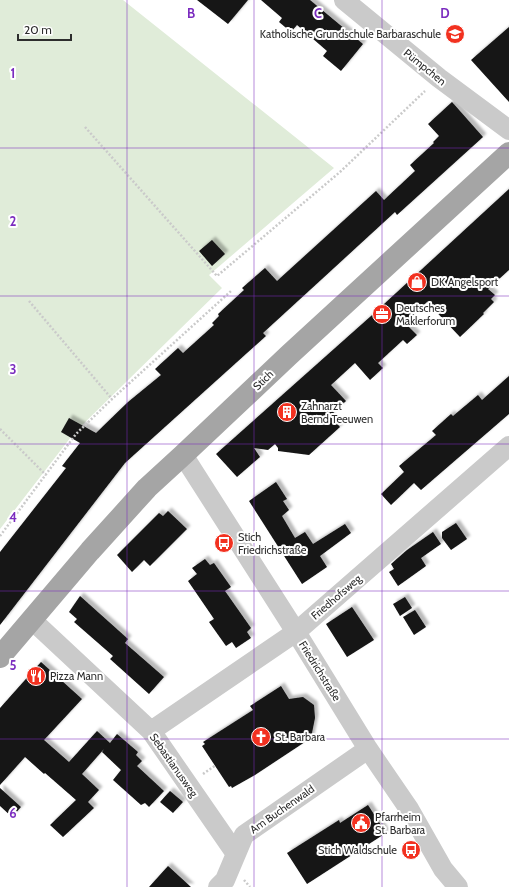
<svg xmlns="http://www.w3.org/2000/svg" width="509" height="887" font-family="Cabin,sans-serif">
<style>
.green{fill:#e0ecd9}
.building{fill:#141414;filter:url(#shadow)}
.lines{fill:none;stroke-linecap:round;stroke-linejoin:round}
.path{stroke:#cacaca;stroke-width:2.5;stroke-dasharray:2 2;stroke-linecap:butt}
.minor{stroke:#cacaca;stroke-width:20}
.major{stroke:#a5a5a5;stroke-width:22}
.grid{fill:none;stroke:#7b2cbf;stroke-width:1;stroke-opacity:0.55}
.labels{text-anchor:middle;dominant-baseline:central;stroke-width:4;stroke-linejoin:round;paint-order:stroke}
.poi-label{font-size:11px;fill:#2d2d2d;stroke:#fff;text-anchor:start}
.street-label{font-size:11px;fill:#2d2d2d;stroke:#fff}
.grid-label{font-size:13px;text-anchor:middle;font-weight:bold;fill:#7b2cbf;stroke:#fff;stroke-width:4;stroke-linejoin:round;paint-order:stroke}
</style>
<defs>
<filter id="shadow"><feDropShadow dx="3.5" dy="-3.5" stdDeviation="1" flood-color="#0004"/></filter>
</defs>
<rect width="100%" height="100%" fill="#fff"/>
<path class="green" d="M0,0H123L334,168L209,275L222,288L74,433L0,529Z"/>
<path class="building" d="M197,0H248L228,24Z
M261,0H310L363,44L341,71L323,56L327,51L297,25L291,32L279,22L282,18Z
M509,27V102L471,60Z
M452,102L483,137L397,215L395,212L322,279L263,333L266,336L125,463L0,625V552L66,468L62,466L80,443L61,432L69,418L96,433L128,402L161,375L155,369L166,359L178,348L183,353L214,325L212,323L219,316L218,314L244,290L242,288L265,268L277,281L376,191L384,200L415,171L410,165L434,143L433,142L439,136L428,124Z
M509,189V270L488,289L495,295L491,299L494,302L483,313L484,314L460,337L427,302L405,323L417,335L407,344L403,340L378,363L383,368L370,380L355,363L331,385L346,401L330,416L340,427L309,455L278,451V448L275,444L268,450L254,448L260,457L237,477L216,454L371,316Z
M212,240L225,254L212,266L199,251Z
M509,376V414L421,490L414,483L391,505L381,494L404,472L399,466L436,435L432,431L451,414L453,416L478,395L482,400Z
M276,482L287,499L283,501L289,510L282,516L295,538L305,532L313,544L345,524L351,533L320,556L327,567L302,584L249,501Z
M168,511L187,529L150,566L144,560L132,572L117,555L159,513L163,516Z
M456,523L467,539L451,550L442,538V532Z
M433,532L441,544L421,558L426,566L398,586L389,572L394,569L391,564L407,550Z
M205,559L210,565L214,563L231,587L225,591L251,628L247,632L251,638L236,648L232,642L226,646L209,622L214,619L188,581L197,574L192,568Z
M80,596L128,639L125,643L164,677L149,694L110,659L113,656L74,622L77,619L69,612Z
M405,597L412,608L400,616L393,604Z
M352,607L374,640L347,657L326,624Z
M415,610L426,627L414,635L403,617Z
M41,662L82,699L44,740L69,762L97,731L110,743L117,734L138,752L136,755L142,761L137,766L164,791L149,807L145,803L141,805L113,780L121,770L102,752L104,749L82,774L99,790L88,802L94,808L63,837L50,825L76,800L45,773L44,774L25,757L0,785V708Z
M281,686L289,699L303,697L314,705L315,718L311,738L255,775L232,788L231,786L229,787L202,746L205,744L203,742L253,710L250,706Z
M0,788L21,807L12,817L0,806Z
M170,791L183,802L173,813L160,802Z
M368,805L386,833L307,884L287,853L339,820L340,823Z
M168,866L191,887H149Z"/>
<g class="lines">
<path class="path" d="M85,127L217,276L340,172L425,91
M29,301L112,399
M0,429L46,475
M0,536L76,434L112,399L231,291
M203,774L216,765
M244,880L250,887"/>
<path class="minor" d="M344,0L439,78L509,130
M183,455L296,632L368,749L409,809L443,869L458,887
M32,620L151,731L236,854
M151,731L296,632L509,446
M218,887L225,880L244,835L368,749"/>
<path class="major" d="M0,657L90,551L147,488L183,455L289,355L509,153"/>
</g>
<path class="grid" d="M127,0V887M254,0V887M382,0V887M0,148H509M0,296H509M0,444H509M0,591H509M0,739H509"/>
<defs>
<symbol id="school-disc" viewBox="-11 -11 22 22"><circle r="9.5" fill="#f23120" stroke="#fff"/><path d="M0-5L7-2L0 1L-7-2ZM-4 1L0 2.5L4 1V4Q0 6-4 4Z" fill="#fff"/></symbol>
<symbol id="shop-disc" viewBox="-11 -11 22 22"><circle r="9.5" fill="#f23120" stroke="#fff"/><path d="M-5-2.5h2.3a2.7 3.5 0 0 1 5.4 0H5L5.5 6h-11ZM-1.5-2.5h3a1.5 2.3 0 0 0-3 0Z" fill="#fff"/></symbol>
<symbol id="office-disc" viewBox="-11 -11 22 22"><circle r="9.5" fill="#f23120" stroke="#fff"/><path d="M-6-3h4V-5.5h4V-3h4V5H-6ZM-1-4.5V-3h2v-1.5ZM-6 0V1H6V0Z" fill="#fff"/></symbol>
<symbol id="building-disc" viewBox="-11 -11 22 22"><circle r="9.5" fill="#f23120" stroke="#fff"/><path d="M-4-6H4V6H1V3H-1V6H-4ZM-2.5-4.3h1.7v1.8h-1.7ZM.8-4.3h1.7v1.8H.8ZM-2.5-1h1.7V.8h-1.7ZM.8-1h1.7V.8H.8Z" fill="#fff"/></symbol>
<symbol id="bus-disc" viewBox="-11 -11 22 22"><circle r="9.5" fill="#f23120" stroke="#fff"/><path d="M-5-6H5V4H4V6H2V4H-2V6H-4V4H-5ZM-3.5-4V0h7V-4ZM-3.5 1.2v1.5H-2V1.2ZM2 1.2v1.5H3.5V1.2Z" fill="#fff"/></symbol>
<symbol id="restaurant-disc" viewBox="-11 -11 22 22"><circle r="9.5" fill="#f23120" stroke="#fff"/><path d="M-5-6h1v4h1v-4h1v4h1v-4h1v5L-1.5 .5V6h-2V.5L-5-1ZM5-6V6H3V1.5H1.5Q1.5-4 5-6Z" fill="#fff"/></symbol>
<symbol id="church-disc" viewBox="-11 -11 22 22"><circle r="9.5" fill="#f23120" stroke="#fff"/><path d="M-1.2-6h2.4v3.5h3.3v2.4h-3.3V6h-2.4V-.1h-3.3v-2.4h3.3Z" fill="#fff"/></symbol>
<symbol id="civic-disc" viewBox="-11 -11 22 22"><circle r="9.5" fill="#f23120" stroke="#fff"/><path d="M-.6-6.5H3V-4.5H.6V-3L4-1V1h2V6H-6V1h2V-1L-.6-3ZM-1.2 2.5V6h2.4V2.5Z" fill="#fff"/></symbol>
</defs>
<g fill-rule="evenodd">
<use href="#school-disc" x="444" y="23" width="22" height="22"/>
<use href="#shop-disc" x="406" y="271" width="22" height="22"/>
<use href="#office-disc" x="371" y="303" width="22" height="22"/>
<use href="#building-disc" x="276" y="401" width="22" height="22"/>
<use href="#bus-disc" x="213" y="532" width="22" height="22"/>
<use href="#restaurant-disc" x="25" y="665" width="22" height="22"/>
<use href="#church-disc" x="250" y="726" width="22" height="22"/>
<use href="#civic-disc" x="350" y="812" width="22" height="22"/>
<use href="#bus-disc" x="400" y="839" width="22" height="22"/>
</g>
<g class="labels">
<g class="poi-label">
<text x="441" y="34" text-anchor="end">Katholische Grundschule Barbaraschule</text>
<text x="431" y="282">DK Angelsport</text>
<text x="396" y="308">Deutsches<tspan x="396" dy="13">Maklerforum</tspan></text>
<text x="301" y="406">Zahnarzt<tspan x="301" dy="13">Bernd Teeuwen</tspan></text>
<text x="238" y="537">Stich<tspan x="238" dy="13">Friedrichstraße</tspan></text>
<text x="50" y="676">Pizza Mann</text>
<text x="275" y="737">St. Barbara</text>
<text x="375" y="817">Pfarrheim<tspan x="375" dy="13">St. Barbara</tspan></text>
<text x="397" y="850" text-anchor="end">Stich Waldschule</text>
</g>
<g class="street-label">
<text transform="translate(425 67) rotate(39)">Pümpchen</text>
<text transform="translate(263 380) rotate(-44)">Stich</text>
<text transform="translate(336 597) rotate(-41)">Friedhofsweg</text>
<text transform="translate(320 671) rotate(58)">Friedrichstraße</text>
<text transform="translate(174 765) rotate(55)">Sebastianusweg</text>
<text transform="translate(282 809) rotate(-35)">Am Buchenwald</text>
</g>
</g>
<g class="grid-label">
<text x="191" y="18">B</text>
<text x="318" y="18">C</text>
<text x="445" y="18">D</text>
<text x="13" y="78">1</text>
<text x="13" y="226">2</text>
<text x="13" y="374">3</text>
<text x="13" y="522">4</text>
<text x="13" y="670">5</text>
<text x="13" y="818">6</text>
</g>
<path d="M18 34v6h53v-6" fill="none" stroke="#2d2d2d" stroke-width="2"/>
<text x="24" y="34" font-size="12" fill="#2d2d2d" stroke="#ffffff" stroke-width="3" paint-order="stroke">20 m</text>
</svg>
